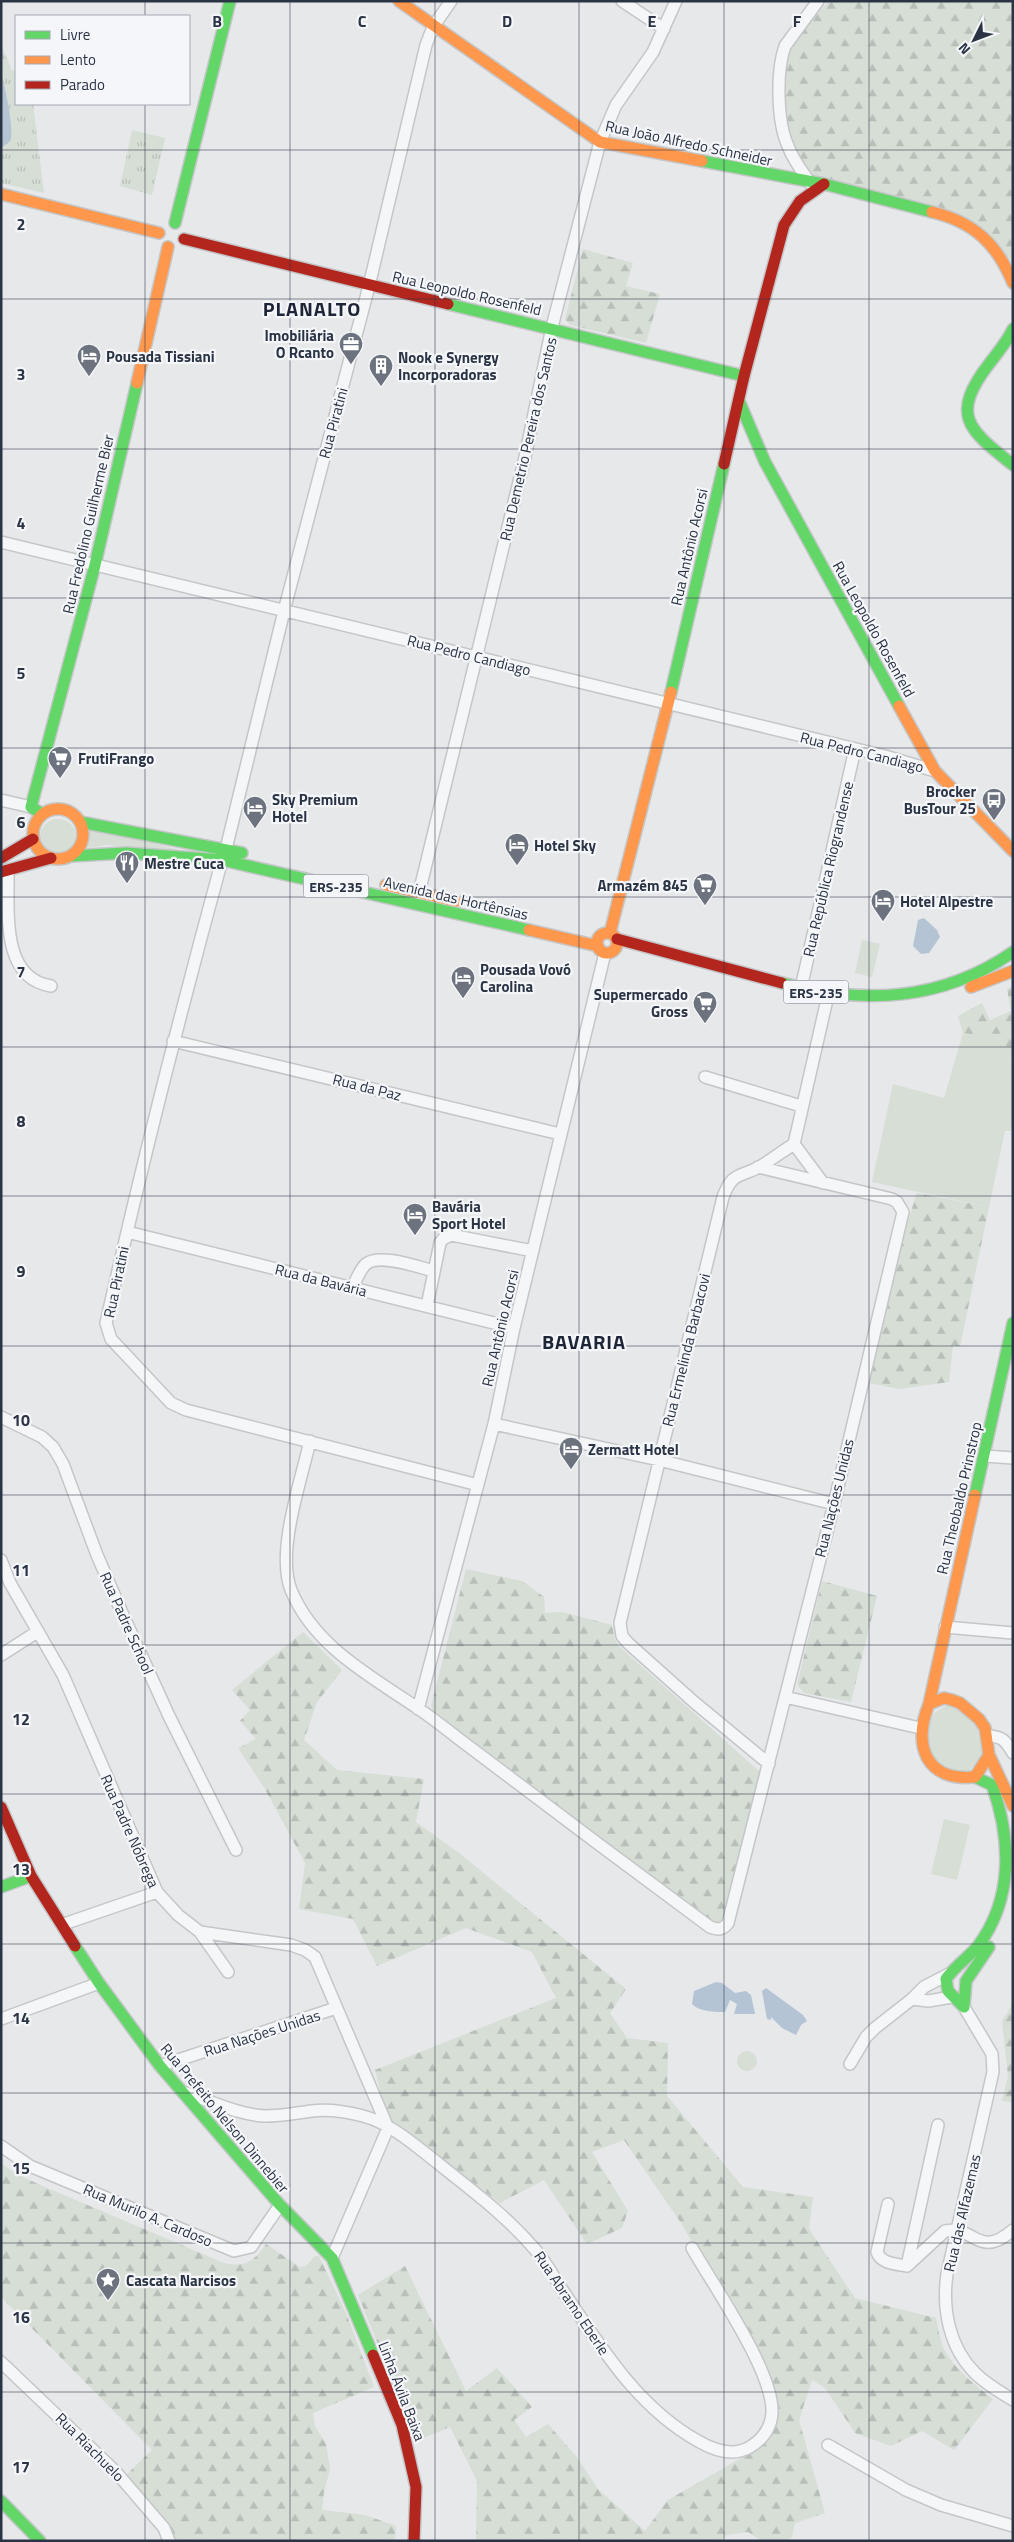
<svg xmlns="http://www.w3.org/2000/svg" width="1014" height="2542" font-family="'Titillium Web',sans-serif">
<style>
.grass{fill:#d6ded6}
.forest{fill:url(#forest-firs)}
.park{fill:url(#park-tufts)}
.water{fill:#b4c4d5}
.lines{fill:none;stroke-linecap:round;stroke-linejoin:round}
.street-casing{stroke:#c4c6c8;stroke-width:14}
.fast-casing{stroke:#c4c6c8;stroke-width:14}
.slow-casing{stroke:#c4c6c8;stroke-width:14}
.jam-casing{stroke:#c4c6c8;stroke-width:14}
.street{stroke:#f5f6f7;stroke-width:11}
.fast{stroke:#63d668;stroke-width:11}
.slow{stroke:#ff974d;stroke-width:11}
.jam{stroke:#b3261e;stroke-width:11}
.grid{fill:none;stroke:#2b3445;stroke-width:1;stroke-opacity:0.55}
.labels{text-anchor:middle;dominant-baseline:central;stroke-width:4.5;stroke-linejoin:round;paint-order:stroke}
.shield{fill:#f4f6f9;stroke:#676e7b;stroke-width:1}
.shield-label{font-size:14px;font-weight:bold;fill:#2b3445}
.street-label{font-size:15px;fill:#2b3445;stroke:#f4f6f9}
.poi-label{font-size:15px;font-weight:bold;fill:#2b3445;stroke:#f4f6f9;text-anchor:start}
.district-label{font-size:20px;font-weight:bold;letter-spacing:1px;fill:#1d2536;stroke:#f4f6f9}
.grid-label{font-size:16px;text-anchor:middle;font-weight:bold;fill:#2b3445;stroke:#f4f6f9;stroke-width:4.5;stroke-linejoin:round;paint-order:stroke}
</style>
<defs>
<pattern id="forest-firs" width="22" height="20" patternUnits="userSpaceOnUse" patternTransform="scale(1.25)"><rect width="22" height="20" fill="#d6ded6"/><path d="M5 1l3.5 6h-7zM16 11l3.5 6h-7z" fill="#b8bfb9"/></pattern>
<pattern id="park-tufts" width="24" height="20" patternUnits="userSpaceOnUse" patternTransform="scale(1.25)"><rect width="24" height="20" fill="#d6ded6"/><path d="M3 7l-1-3M5 7V3M7 7l1-3M15 17l-1-3M17 17v-4M19 17l1-3" fill="none" stroke="#b8bfb9"/></pattern>
</defs>
<rect width="100%" height="100%" fill="#e6e8ea"/>
<path class="grass" d="M40 837a18 18 0 1 1 36 0a18 18 0 1 1-36 0Z
M89,827L199,855L108,845L86,848Z
M862,940L880,944L872,977L855,973Z
M963,1033L1001,1040L1004,1059L1013,1066V1131H1005L989,1207L872,1182L893,1084L944,1098Z
M950,1705L976,1720L983,1758L965,1774L939,1766C935,1758 926,1746 925,1737C923,1721 936,1708 950,1705Z
M944,1819L970,1825L957,1880L931,1874Z
M737 2061a10 10 0 1 1 20 0a10 10 0 1 1-20 0Z"/>
<path class="forest" d="M829,1H1013V263L985,231L812,176C787,143 784,124 786,83C787,75 785,64 788,56C795,38 816,15 829,1Z
M583,249L633,263L626,286L660,294L646,343L570,325L565,319Z
M1013,985V1066L1004,1059L1001,1040L963,1033L958,1016L982,1003L990,1020L1011,1011L1007,989Z
M917,1193L989,1207L960,1347L953,1345L949,1382L899,1389L869,1383L904,1233Z
M466,1569L522,1581L544,1597L545,1613L562,1612L612,1625L615,1640L621,1648L760,1772L722,1922L717,1925L434,1714L431,1706Z
M822,1581L877,1596L851,1702L804,1693L797,1685Z
M303,1632L342,1670L317,1702L304,1740L337,1770L424,1779L416,1822L459,1853L626,1989L610,2013L627,2038L668,2043L667,2096L743,2187L813,2197L809,2229L855,2298L936,2318C938,2328 940,2340 944,2349C955,2370 975,2385 993,2399L954,2450L922,2431L891,2446L855,2433L825,2388L812,2380L799,2420L825,2513L795,2523L792,2537L788,2541H762L748,2532L727,2535L721,2541H476L477,2481L450,2427L414,2442L408,2419L358,2295L405,2266L466,2391L497,2368L532,2407L514,2420L526,2437L548,2424L576,2456L598,2489L645,2531L668,2500L762,2446L773,2430L776,2413L704,2263L681,2223L624,2140L592,2152L628,2211L622,2228L587,2244L544,2180L500,2203L396,2126C383,2110 380,2089 375,2070L556,1998L532,1952L466,1928L377,1966L353,1919L299,1909L305,1863L265,1789L238,1748L256,1739L240,1721L250,1710L232,1690Z
M1013,2003V2102L1002,2101L1008,2076L1002,2021Z
M1,2163L13,2172L38,2184L224,2263C245,2268 255,2261 266,2244L300,2267L306,2266L315,2256H319L346,2313L374,2387L313,2413L315,2426L326,2444L330,2469L324,2492L322,2510L365,2515L396,2526L395,2540L171,2541L124,2477L152,2450L1,2297Z"/>
<path class="park" d="M1,44L12,71L16,70V104H33L44,193L1,183Z
M132,130L165,138L152,195L120,186Z"/>
<path class="water" d="M1,75C5,85 15,133 10,141C8,144 4,145 1,148Z
M924,918L937,930L940,937L929,953L921,954L913,946L918,920Z
M716,1982L722,1983L735,1993L746,1991L751,1995L755,2014H734L737,2004L730,2000L725,2012C715,2012 700,2012 692,2004L694,1991Z
M766,1988L803,2015L807,2021L801,2025L796,2035L782,2028L771,2017V2020L767,2019L762,1991Z"/>
<g class="lines">
<defs>
<path id="street" d="M622,1L664,29
M810,183C802,171 793,160 788,146C777,122 776,71 785,46L818,1
M1,542L885,756L935,771
M1,800L31,807
M226,849L284,611L369,286L426,45L433,27L451,1
M222,860C180,1014 141,1168 106,1323L111,1339L171,1403L186,1410L478,1485
M8,870C9,910 0,978 51,986
M419,893L525,457L552,327L600,142L616,105L653,52L676,1
M801,988L855,749
M173,1041L560,1134
M705,1077L801,1106
M823,1183L794,1144L826,1004
M127,1232L514,1328
M352,1288C356,1281 360,1269 366,1264C379,1253 418,1267 434,1271
M427,1306L440,1243L443,1239L451,1235L533,1251
M1,1417L42,1437L53,1447L63,1464L97,1555L123,1615L169,1716L236,1850
M494,1424L659,1460L834,1504
M310,1441C301,1481 276,1552 291,1590C314,1646 369,1675 416,1707C431,1717 445,1728 459,1739C542,1802 626,1865 710,1927C718,1930 723,1930 728,1923L834,1504L903,1212L897,1202L892,1199L758,1167
M985,1456L1013,1458
M1,1560L10,1583L63,1675L157,1892L178,1915L200,1932L291,1945L305,1950L315,1957L388,2128L332,2258
M945,1627L1013,1633
M1,1655L37,1632
M785,1697L920,1728
M418,1709L494,1424L514,1328L605,953
M987,1736C1002,1736 1005,1740 1013,1753
M769,1764L694,1702L628,1643L622,1636L620,1623L723,1197C733,1170 741,1178 761,1166C772,1159 783,1151 794,1144
M64,1924L157,1892
M200,1932L228,1972
M912,1999L928,2001L952,1997
M964,2007L992,2054L993,2072L947,2274C942,2309 949,2347 975,2373C986,2384 1000,2392 1013,2400
M1,2019L99,1983
M850,2064L866,2037L875,2028L912,1999L924,1987L949,1974
M160,2066L336,2008
M183,2092C209,2100 238,2115 265,2116C281,2116 296,2113 312,2111C328,2109 347,2112 363,2116C391,2123 417,2147 439,2164C471,2190 504,2214 531,2245C544,2258 553,2276 563,2291C601,2347 637,2407 698,2441C715,2451 733,2457 750,2447C763,2439 771,2427 772,2413C774,2372 713,2285 692,2248
M1,2146L30,2166L234,2251L251,2247L280,2205
M888,2204L877,2252C881,2264 897,2264 907,2266L945,2231C975,2225 978,2260 1013,2230
M907,2266L938,2125
M1,2362L116,2472L164,2528L169,2541
M828,2445L906,2490L941,2505L1013,2526"/>
<path id="fast" d="M702,161L824,184L932,212
M175,223L230,1
M448,304L744,376
M1013,329C1007,342 998,352 989,364C949,416 969,430 1013,465
M739,401L765,462L899,706
M671,692L724,464
M42,814L31,807L95,565L137,383
M80,822L242,853
M71,856L126,853L222,860L529,930
M782,983C864,1005 942,1001 1013,952
M975,1495L1013,1323
M1,1887L31,1876
M75,1946L99,1983L160,2066L280,2205L332,2258L373,2355
M964,2007L948,1991L946,1979C955,1966 968,1958 978,1946C1014,1898 1011,1838 992,1785L975,1777
M964,2007L966,1981L989,1947
M1,2501L40,2541"/>
<path id="slow" d="M399,1L600,142L702,161
M1,194L159,233
M932,212C974,222 997,244 1013,283
M137,383L168,247
M899,706L935,771L1013,851
M33 834a25 25 0 1 1 50 0a25 25 0 1 1-50 0Z
M386,885L456,901
M529,930L598,946
M597 943a10 10 0 1 1 20 0a10 10 0 1 1-20 0Z
M610,933L671,692
M971,987L1013,971
M929,1704L975,1495
M989,1755L975,1777C926,1782 912,1745 929,1704L944,1698L952,1700L960,1703L979,1719L985,1728L989,1755L1013,1806"/>
<path id="jam" d="M184,239L448,304
M724,464L744,376L784,225L800,201L824,184
M1,858L33,839
M1,872L51,858
M617,939L782,983
M1,1807L31,1876L75,1946
M373,2355L402,2425L416,2487L414,2541"/>
</defs>
<use href="#street" class="street-casing"/>
<use href="#fast" class="fast-casing"/>
<use href="#slow" class="slow-casing"/>
<use href="#jam" class="jam-casing"/>
<use href="#street" class="street"/>
<use href="#fast" class="fast"/>
<use href="#slow" class="slow"/>
<use href="#jam" class="jam"/>
</g>
<path class="grid" d="M145,1V16M290,1V2541M435,1V2541M579,1V2541M724,1V2541M869,1V2541M145,104V2541M1,150H1013M1,299H1013M1,449H1013M1,598H1013M1,748H1013M1,897H1013M1,1047H1013M1,1196H1013M1,1346H1013M1,1495H1013M1,1645H1013M1,1794H1013M1,1944H1013M1,2093H1013M1,2243H1013M1,2392H1013"/>
<defs>
<symbol id="office-pin" viewBox="-11 -11 22 30"><path d="M0 17L-7.5 6A9.5 9.5 0 1 1 7.5 6Z" fill="#6c737f" stroke="#f4f6f9"/><path d="M-6-3h4V-5.5h4V-3h4V5H-6ZM-1-4.5V-3h2v-1.5ZM-6 0V1H6V0Z" fill="#fff"/></symbol>
<symbol id="hotel-pin" viewBox="-11 -11 22 30"><path d="M0 17L-7.5 6A9.5 9.5 0 1 1 7.5 6Z" fill="#6c737f" stroke="#f4f6f9"/><path d="M-6-4.5h1.5V1H6V5H4.5V3h-9V5H-6ZM-4 0a1.8 1.8 0 1 1 3.6 0ZM.5 0V-2.5h3Q6-2.5 6 0Z" fill="#fff"/></symbol>
<symbol id="building-pin" viewBox="-11 -11 22 30"><path d="M0 17L-7.5 6A9.5 9.5 0 1 1 7.5 6Z" fill="#6c737f" stroke="#f4f6f9"/><path d="M-4-6H4V6H1V3H-1V6H-4ZM-2.5-4.3h1.7v1.8h-1.7ZM.8-4.3h1.7v1.8H.8ZM-2.5-1h1.7V.8h-1.7ZM.8-1h1.7V.8H.8Z" fill="#fff"/></symbol>
<symbol id="supermarket-pin" viewBox="-11 -11 22 30"><path d="M0 17L-7.5 6A9.5 9.5 0 1 1 7.5 6Z" fill="#6c737f" stroke="#f4f6f9"/><path d="M-6-5.5h2.5l.6 2H6L4.5 2H-2.5L-4.4-4H-6ZM-1.5 3.2a1.3 1.3 0 1 0 .1 0ZM3 3.2a1.3 1.3 0 1 0 .1 0Z" fill="#fff"/></symbol>
<symbol id="bus-pin" viewBox="-11 -11 22 30"><path d="M0 17L-7.5 6A9.5 9.5 0 1 1 7.5 6Z" fill="#6c737f" stroke="#f4f6f9"/><path d="M-5-6H5V4H4V6H2V4H-2V6H-4V4H-5ZM-3.5-4V0h7V-4ZM-3.5 1.2v1.5H-2V1.2ZM2 1.2v1.5H3.5V1.2Z" fill="#fff"/></symbol>
<symbol id="restaurant-pin" viewBox="-11 -11 22 30"><path d="M0 17L-7.5 6A9.5 9.5 0 1 1 7.5 6Z" fill="#6c737f" stroke="#f4f6f9"/><path d="M-5-6h1v4h1v-4h1v4h1v-4h1v5L-1.5 .5V6h-2V.5L-5-1ZM5-6V6H3V1.5H1.5Q1.5-4 5-6Z" fill="#fff"/></symbol>
<symbol id="sight-pin" viewBox="-11 -11 22 30"><path d="M0 17L-7.5 6A9.5 9.5 0 1 1 7.5 6Z" fill="#6c737f" stroke="#f4f6f9"/><path d="M0-6L1.8-2.2L6-1.7L2.9 1.2L3.7 5.4L0 3.3L-3.7 5.4L-2.9 1.2L-6-1.7L-1.8-2.2Z" fill="#fff"/></symbol>
</defs>
<g fill-rule="evenodd">
<use href="#office-pin" x="337" y="330" width="28" height="38"/>
<use href="#hotel-pin" x="75" y="342" width="28" height="38"/>
<use href="#building-pin" x="367" y="352" width="28" height="38"/>
<use href="#supermarket-pin" x="46" y="744" width="28" height="38"/>
<use href="#bus-pin" x="980" y="786" width="28" height="38"/>
<use href="#hotel-pin" x="241" y="794" width="28" height="38"/>
<use href="#hotel-pin" x="503" y="831" width="28" height="38"/>
<use href="#restaurant-pin" x="113" y="849" width="28" height="38"/>
<use href="#supermarket-pin" x="691" y="871" width="28" height="38"/>
<use href="#hotel-pin" x="869" y="887" width="28" height="38"/>
<use href="#hotel-pin" x="449" y="964" width="28" height="38"/>
<use href="#supermarket-pin" x="691" y="989" width="28" height="38"/>
<use href="#hotel-pin" x="401" y="1201" width="28" height="38"/>
<use href="#hotel-pin" x="557" y="1435" width="28" height="38"/>
<use href="#sight-pin" x="94" y="2266" width="28" height="38"/>
</g>
<g class="labels">
<g class="shield">
<rect x="303.5" y="874.5" width="65" height="23" rx="4"/>
<rect x="783.5" y="980.5" width="65" height="23" rx="4"/>
</g>
<g class="shield-label">
<text x="336" y="886">ERS-235</text>
<text x="816" y="992">ERS-235</text>
</g>
<g class="street-label">
<text transform="translate(689 143) rotate(12)">Rua João Alfredo Schneider</text>
<text transform="translate(467 293) rotate(13)">Rua Leopoldo Rosenfeld</text>
<text transform="translate(333 423) rotate(-75)">Rua Piratini</text>
<text transform="translate(528 439) rotate(-77)">Rua Demetrio Pereira dos Santos</text>
<text transform="translate(88 524) rotate(-77)">Rua Fredolino Guilherme Bier</text>
<text transform="translate(689 547) rotate(-77)">Rua Antônio Acorsi</text>
<text transform="translate(874 629) rotate(61)">Rua Leopoldo Rosenfeld</text>
<text transform="translate(469 655) rotate(14)">Rua Pedro Candiago</text>
<text transform="translate(862 752) rotate(14)">Rua Pedro Candiago</text>
<text transform="translate(828 869) rotate(-77)">Rua República Riograndense</text>
<text transform="translate(456 898) rotate(13)">Avenida das Hortênsias</text>
<text transform="translate(367 1087) rotate(14)">Rua da Paz</text>
<text transform="translate(321 1280) rotate(14)">Rua da Bavária</text>
<text transform="translate(116 1282) rotate(-78)">Rua Piratini</text>
<text transform="translate(500 1328) rotate(-77)">Rua Antônio Acorsi</text>
<text transform="translate(686 1350) rotate(-76)">Rua Ermelinda Barbacovi</text>
<text transform="translate(834 1498) rotate(-76)">Rua Nações Unidas</text>
<text transform="translate(959 1498) rotate(-77)">Rua Theobaldo Prinstrop</text>
<text transform="translate(127 1623) rotate(66)">Rua Padre School</text>
<text transform="translate(130 1831) rotate(66)">Rua Padre Nóbrega</text>
<text transform="translate(262 2033) rotate(-18)">Rua Nações Unidas</text>
<text transform="translate(225 2118) rotate(50)">Rua Prefeito Nelson Dinnebier</text>
<text transform="translate(962 2213) rotate(-77)">Rua das Alfazemas</text>
<text transform="translate(148 2215) rotate(23)">Rua Murilo A. Cardoso</text>
<text transform="translate(572 2303) rotate(56)">Rua Abramo Eberle</text>
<text transform="translate(402 2391) rotate(69)">Linha Ávila Baixa</text>
<text transform="translate(90 2447) rotate(45)">Rua Riachuelo</text>
</g>
<g class="poi-label">
<text x="334" y="335" text-anchor="end">Imobiliária<tspan x="334" dy="17">O Rcanto</tspan></text>
<text x="106" y="356">Pousada Tissiani</text>
<text x="398" y="357">Nook e Synergy<tspan x="398" dy="17">Incorporadoras</tspan></text>
<text x="78" y="758">FrutiFrango</text>
<text x="976" y="791" text-anchor="end">Brocker<tspan x="976" dy="17">BusTour 25</tspan></text>
<text x="272" y="799">Sky Premium<tspan x="272" dy="17">Hotel</tspan></text>
<text x="534" y="845">Hotel Sky</text>
<text x="144" y="863">Mestre Cuca</text>
<text x="688" y="885" text-anchor="end">Armazém 845</text>
<text x="900" y="901">Hotel Alpestre</text>
<text x="480" y="969">Pousada Vovó<tspan x="480" dy="17">Carolina</tspan></text>
<text x="688" y="994" text-anchor="end">Supermercado<tspan x="688" dy="17">Gross</tspan></text>
<text x="432" y="1206">Bavária<tspan x="432" dy="17">Sport Hotel</tspan></text>
<text x="588" y="1449">Zermatt Hotel</text>
<text x="126" y="2280">Cascata Narcisos</text>
</g>
<g class="district-label">
<text x="312" y="308">PLANALTO</text>
<text x="584" y="1341">BAVARIA</text>
</g>
</g>
<g class="grid-label">
<text x="217" y="27">B</text>
<text x="362" y="27">C</text>
<text x="507" y="27">D</text>
<text x="652" y="27">E</text>
<text x="797" y="27">F</text>
<text x="21" y="230">2</text>
<text x="21" y="380">3</text>
<text x="21" y="529">4</text>
<text x="21" y="679">5</text>
<text x="21" y="828">6</text>
<text x="21" y="978">7</text>
<text x="21" y="1127">8</text>
<text x="21" y="1277">9</text>
<text x="21" y="1426">10</text>
<text x="21" y="1576">11</text>
<text x="21" y="1725">12</text>
<text x="21" y="1875">13</text>
<text x="21" y="2024">14</text>
<text x="21" y="2174">15</text>
<text x="21" y="2323">16</text>
<text x="21" y="2473">17</text>
</g>
<rect width="1014" height="2542" fill="none" stroke="#2b3445" stroke-width="5"/>
<rect x="15" y="15" width="175" height="90" fill="#f4f6f9" stroke="#a4a8b1"/>
<rect x="25" y="31" width="25" height="8" fill="#63d668" stroke="#a4a8b1"/>
<text x="60" y="40" font-size="15" fill="#2b3445">Livre</text>
<rect x="25" y="56" width="25" height="8" fill="#ff974d" stroke="#a4a8b1"/>
<text x="60" y="65" font-size="15" fill="#2b3445">Lento</text>
<rect x="25" y="81" width="25" height="8" fill="#b3261e" stroke="#a4a8b1"/>
<text x="60" y="90" font-size="15" fill="#2b3445">Parado</text>
<g transform="translate(974 40) rotate(228)" stroke="#f4f6f9" stroke-width="4" paint-order="stroke">
<path d="M0-4L9 19L0 12L-9 19Z" fill="#2b3445"/>
<text y="-8" font-size="14" font-weight="bold" text-anchor="middle" fill="#2b3445">N</text>
</g>
</svg>
